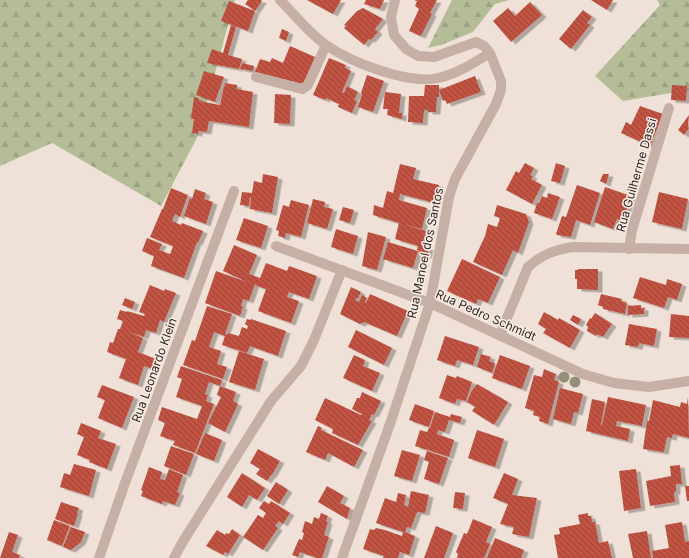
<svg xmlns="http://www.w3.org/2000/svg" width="689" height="558" font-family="Inter,sans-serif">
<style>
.forest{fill:url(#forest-firs)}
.building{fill:url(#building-back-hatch);filter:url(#shadow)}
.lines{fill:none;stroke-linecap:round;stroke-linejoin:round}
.street{stroke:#c6afa4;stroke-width:10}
.tree{fill:#929178}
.labels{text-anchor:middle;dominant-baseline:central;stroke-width:3;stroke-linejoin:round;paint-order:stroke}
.street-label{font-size:12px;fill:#322825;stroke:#f8ebe2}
</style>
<defs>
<pattern id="forest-firs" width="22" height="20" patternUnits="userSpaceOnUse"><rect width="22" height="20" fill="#b5bd98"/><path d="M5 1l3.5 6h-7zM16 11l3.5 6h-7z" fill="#9ca283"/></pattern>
<pattern id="building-back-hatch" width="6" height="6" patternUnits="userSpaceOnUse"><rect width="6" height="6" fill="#c15343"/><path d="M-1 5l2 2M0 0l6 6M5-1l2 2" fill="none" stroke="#9d4538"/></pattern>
<filter id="shadow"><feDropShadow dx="4.5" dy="2.5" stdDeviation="0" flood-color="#0004"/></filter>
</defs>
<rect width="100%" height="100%" fill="#efe1d7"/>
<path class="forest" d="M0,0H235L197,138L161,206L52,143L0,166Z
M452,0H509L495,4L473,32L441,45L428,48Z
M657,0H689V90L623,101L595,76L660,5Z"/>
<path class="building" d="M248,0H261L262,1L255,11L245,4Z
M307,0H341L333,14Z
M366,0H384L380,9L364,4Z
M414,0H437L430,13L432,14L421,36L409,31L419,9L415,6L417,1Z
M591,0H613L607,10Z
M229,1L255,11L248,31L221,21Z
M530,2L542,15L511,42L493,21L508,8L515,16Z
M363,8L383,19L375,29L378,32L371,40L369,39L364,45L344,28L346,26L344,25L357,11Z
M583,10L592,17L587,23L590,25L571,49L559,39Z
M231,25L236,27L228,55L242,59L239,69L207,63L212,49L223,53Z
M282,29L289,32L286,41L279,38Z
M290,46L315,57L303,84L255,72L260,59L270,62L272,58L283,63Z
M329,58L346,65L345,68L351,71L342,92L344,93L347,86L358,92L354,100L357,101L352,113L338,107L339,104L326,98L325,100L313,95Z
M242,63L254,66L253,71L240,69Z
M204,71L224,77L215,102L196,95Z
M367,75L384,81L373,112L358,107L362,94L361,93Z
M475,76L481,92L447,104L445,100L443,101L439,90V97H437L436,112H428V110H424L423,123L408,122L409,96H424L425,85H439V90Z
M225,83L237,85V89L253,92L249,127L209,121L207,132L198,131V134L192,133L194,119H191L194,97L199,98V101L220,105L224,86L225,87Z
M672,85L687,86L686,101L671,100Z
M385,92L401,94L399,113H402V119L387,115L388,109H383Z
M275,94L291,95L290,124L274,123Z
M640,106L663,114L650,146L621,133L626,122L631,125Z
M689,115L688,127L689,128L684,135L678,130Z
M525,163L534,168L530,175L533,176L531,179L542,185L532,204L506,190L516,171L519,173Z
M556,163L565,166L560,183L551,181Z
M400,164L416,168L413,179L439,185L435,203L400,194L399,200L427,208L422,229L403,224L426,231L422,246L429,248L427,256L418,253L419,251L417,250L418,246L395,239L399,223L373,215L374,205L383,208L387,191L393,193Z
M263,174L278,177L272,213L250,209L251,197H250L249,206L240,205L242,192L252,193L254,181L262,183Z
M603,174H609L606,184L600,181Z
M577,185L600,193L590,225L576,220L571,237L557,235L556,234L562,216L566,217Z
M605,187L631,196L623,221L617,219L613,229L594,222Z
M171,188L188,195L180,217L175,214L172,221L181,225L182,223L203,231L198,243L197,242L184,278L151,266L154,256L142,251L147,238L162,244L159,250L170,254L172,249L184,254L172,249L173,246L150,237L162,209H163Z
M195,189L206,193L204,199L213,202L206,224L184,216L190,198L192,199Z
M659,192L688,199L682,229L652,222Z
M548,193L560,197L552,219L534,213L537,203H539L542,196L547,198Z
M313,199L325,202L324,207L333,209L327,229L307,223Z
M291,200L309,205L301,237L286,233L285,238L278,236L279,231L276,230L283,205L289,207Z
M497,205L526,214L529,222L518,253L513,250L502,275L473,262L485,236L488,224L497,227L500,218L494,216Z
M343,207L354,210L350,223L339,220Z
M244,218L268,226L261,248L236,240Z
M336,229L358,236L353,254L331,247Z
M368,232L386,237L377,270L362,266Z
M388,242L418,251L413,268L383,259Z
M234,245L257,255L249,274L260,278L257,286L255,284L249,301L243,299L241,306L243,307L240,316L205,303L216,271L247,282L223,271Z
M462,259L500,277L488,303L478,299L476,304L447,291Z
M266,263L287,271L289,266L317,276L309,299L289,292L287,297L299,301L291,323L258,311L266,289L257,286Z
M578,269H598V290L577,289V279H575V270H578Z
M640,277L666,285L667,279L682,284L677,300L668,297L664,308L633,298Z
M150,285L164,291L165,289L176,293L164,322L160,320L156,333L146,330L144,337L129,332L143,338L138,352L156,359L153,369L144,366L138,385L119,378L126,359L107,352L110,342L113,343L118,329H120L123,321L117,319L120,310L127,312V311L144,316L145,314L139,312Z
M351,287L361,292L358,298H356L355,300L359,302L362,295L367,298L365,302L366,303L370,294L408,311L397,336L364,322L360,324L340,314Z
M601,294L622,299L621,301L627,303L625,314L603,309V307L598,305Z
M125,298L135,302L132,309L122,305Z
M641,305V308H644V314L628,315V306Z
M207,306L232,314L225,334L227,335L228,333L239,336L242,327L247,329L248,326L245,324L247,319L250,320L251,319L286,331L278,356L250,346L247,353L222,345L225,336L214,332L209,347L221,351L217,364L227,367L223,379L183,365L192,340L195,341Z
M544,312L558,320L559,318L580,330L570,348L543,333L546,329L538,324Z
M595,313L612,324L603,337L597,334L596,336L587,331L588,327L586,325L590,318L591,319Z
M671,314L689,316V338L669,337Z
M573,315L581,319L578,325L570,320Z
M629,324L657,329L654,346L639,343L638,347L625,345Z
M356,330L392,348L384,365L348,347Z
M445,336L479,347L473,365L457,360L455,366L437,360Z
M239,351L264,359L255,390L229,382Z
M481,354L491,357L489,361L495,363L492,373L477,367Z
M354,355L365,360L363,366L380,373L372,391L343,378Z
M500,355L530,366L522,389L492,378Z
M181,366L222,380L220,386L209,382L205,394L208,395L206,401L214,404L195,453L173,445L175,441L160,436L165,423L158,420L162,407L197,419L202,406L176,397L182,379L177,377Z
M544,369L556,374L554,380L559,382L548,424L539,421L540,417L533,415L534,411L525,408L534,375L542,377Z
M447,375L456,378L457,376L472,382L466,401L457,399L455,404L439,398Z
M477,384L508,402L494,425L472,411L475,407L467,402L471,392Z
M102,385L134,397L122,428L98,418L105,400L97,397Z
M220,386L236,392L233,401L238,404L225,432L208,423L221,397L217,395Z
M560,388L583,394L578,413L574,412L571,424L553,419Z
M362,392L381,401L374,415L372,414L369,420L372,421L358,445L332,433L333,429L315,420L325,398L361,415L362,414L352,409L357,398H360Z
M608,397L646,405L642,426L617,421L616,426L630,429L628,441L586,431L592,399L605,402L601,425H602Z
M688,397L689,438L673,434L672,438L667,437L664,452L643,449L647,421H649L653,400L680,407L681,402L687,404Z
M415,404L434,411L429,427L409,420Z
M435,412L450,417L451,414L462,417L460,423L449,420L445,432L438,430L437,434L454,440L449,457L415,446L420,430L427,432L429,428H430Z
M81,423L101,431L98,438L116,444L107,469L89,462L90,460L77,455L84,437L77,434Z
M318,426L322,428L321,430L363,450L354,467L328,453L325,460L306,452Z
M477,430L504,439L495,467L468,458Z
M205,433L222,440L214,461L196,454Z
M171,446L194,454L186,475L164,466Z
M258,449L280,461L272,475H271L267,481L256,474L260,469L250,463Z
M402,450L420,455L412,481L394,476Z
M427,451L448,458L439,484L424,479L429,462L424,460Z
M74,464L96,470L89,496L60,487L64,473L70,475Z
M680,465L682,484H676V492H674L675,502L650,506L646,481L671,476L670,466Z
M149,467L162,472L160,479L165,480L169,469L183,475L177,492L180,493L175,505L163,501L162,504L141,496L143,491L141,490Z
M636,469L641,508L624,511L619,471Z
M242,473L265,488L257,500L249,495L242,507L227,497Z
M504,473L518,479L512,495L537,498L529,537L512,534L514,527L500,524L508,504L493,498Z
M276,482L288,490L279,504L267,496Z
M327,486L344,496L340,503L350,508L347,519L318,502Z
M685,486H689V501H687Z
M411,491L429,495L425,513L417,512L411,528L407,527L405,532L415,536L409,555L400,552L398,558H383L384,556L363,549L370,529L374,530L376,528L385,530L402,536L403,532L376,523L385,498L396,502L398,493L406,495L404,505L408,507Z
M455,492L465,493L463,509L453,508Z
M264,501L269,504L271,501L290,513L283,524L279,521L275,526L278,528L263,550L243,537L258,515L263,518L266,513L259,508Z
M61,502L79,508L77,513L78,514L74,526L55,519Z
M321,513L328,516L326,521L328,522L324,535L329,537L322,558H317L300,552L298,557L292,555L299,539L302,540L304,533L302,532L305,521L312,524L314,517L319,519Z
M588,513V516H591L592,522H595L599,543L608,541L612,558H558L554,535L560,534L559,528L580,524L578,515Z
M473,519L492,527L486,542L490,544L484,558H457L458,554L456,552L464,533L467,534Z
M54,520L70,526L62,546L47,540Z
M682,522L685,542L689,541V558H653L652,551L669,548L665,525Z
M436,526L453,533L444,558H424Z
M71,527L85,532L81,542L71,550L63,547Z
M232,529L240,535L228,554L225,552L223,555L206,546L217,530L225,535L226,533L229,534Z
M647,531L651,558H633L628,534Z
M9,532L18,535L12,552L20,555L19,558H0Z
M495,538L524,550L521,558H487Z"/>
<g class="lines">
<path class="street" d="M280,0C295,15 309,33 326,45C350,62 409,85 438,78C457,74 473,63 490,53
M256,77L302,89L308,85L326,45
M276,246L430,303L583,374L614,383L649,387L689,381
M629,249L632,230L669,108
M500,335L528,267C543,254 554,250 573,247L689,249
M99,558L125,483L234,191
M174,558L182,543L271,401L301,366L314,340L342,270
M342,558L390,424L430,303L449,197L455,179L496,104L501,90V81L490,53L484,46L476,42L434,57L418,56L406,49L394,35L391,17L395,0"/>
</g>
<g class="tree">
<circle cx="564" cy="377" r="5.5"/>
<circle cx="575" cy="382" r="5.5"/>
</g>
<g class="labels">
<g class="street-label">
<text transform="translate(636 175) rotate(-74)">Rua Guilherme Dassi</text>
<text transform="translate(425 253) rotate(-78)">Rua Manoel dos Santos</text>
<text transform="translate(486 315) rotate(24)">Rua Pedro Schmidt</text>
<text transform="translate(154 370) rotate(-70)">Rua Leonardo Klein</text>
</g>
</g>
</svg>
